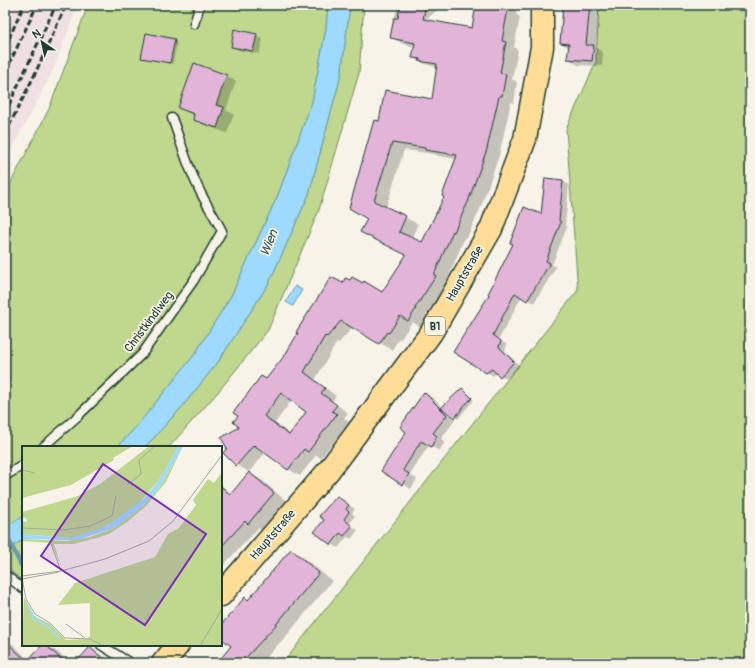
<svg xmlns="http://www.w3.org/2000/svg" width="755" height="668" font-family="Pangolin,sans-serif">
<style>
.built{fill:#f0e0e3}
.green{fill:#bfd88e;stroke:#6f8a61}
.water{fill:#9ddafe;stroke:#6b9bad}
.shadow{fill:#0003;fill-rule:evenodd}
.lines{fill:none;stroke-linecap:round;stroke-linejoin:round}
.stream{stroke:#6b9bad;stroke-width:5}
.building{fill:#e1b4d8;stroke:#1f3d34;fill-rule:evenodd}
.lane-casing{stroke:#1f3d34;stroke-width:11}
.primary-casing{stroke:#1f3d34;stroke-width:25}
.lane{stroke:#f7f3e8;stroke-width:8}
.primary{stroke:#ffdd96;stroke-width:22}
.rail{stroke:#1f3d34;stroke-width:3;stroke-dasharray:6 3;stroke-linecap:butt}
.labels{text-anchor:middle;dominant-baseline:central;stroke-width:3.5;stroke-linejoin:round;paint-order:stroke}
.shield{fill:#f7f3e8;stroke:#60746a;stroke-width:1}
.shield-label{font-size:11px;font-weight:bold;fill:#1f3d34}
.street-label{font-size:12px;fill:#1f3d34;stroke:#f7f3e8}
.water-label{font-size:13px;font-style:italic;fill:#385c5c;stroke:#f7f3e8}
.inset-river{fill:none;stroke:#9ddafe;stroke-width:2}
.inset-road{fill:none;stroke:#a1aaa0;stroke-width:1}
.view{fill:#7b2cbf;fill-opacity:0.15;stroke:#7b2cbf;stroke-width:2}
.inset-edge{fill:none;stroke:#1f3d34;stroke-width:2}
</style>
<rect width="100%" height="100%" fill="#f7f3e8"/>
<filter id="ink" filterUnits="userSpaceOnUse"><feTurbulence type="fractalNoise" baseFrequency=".025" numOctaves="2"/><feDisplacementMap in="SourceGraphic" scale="8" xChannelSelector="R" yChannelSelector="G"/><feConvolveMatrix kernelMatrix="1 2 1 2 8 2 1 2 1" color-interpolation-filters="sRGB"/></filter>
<g filter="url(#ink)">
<path class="built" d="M14,5H78L53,70L5,163V23Z"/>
<path class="green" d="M88,5H328L326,29L312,102L278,195L231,296L195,354L136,427L117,447H23V517L5,526V194L49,109Z
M350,5H364L359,73L319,210L268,330L218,392L169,447H145L182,407L218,362L269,283L309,194L341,75Z
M599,5H750V663H283L578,290L566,129L596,62Z
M23,540V582L8,568L5,569V551Z"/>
<path class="water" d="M328,5H350L341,75L309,194L269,283L218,362L182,407L145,447H117L136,427L195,354L231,296L278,195L312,102L326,29Z
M295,286L302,290L293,306L286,302Z
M23,517V540L5,551V526Z"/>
<path class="shadow" d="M398,5H444L425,20L473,29L477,5H517L516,14L520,17L514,47L518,50L512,79L517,82L514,103L511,102L499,156L480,209L467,238L465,237L446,283L447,284L426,315L427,316L421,327L412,322L401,339L399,338L392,350L353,327L339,343L337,342L315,380L336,396L332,401L348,413L344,418L349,422L321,458L316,455L300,476L288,469L266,452L249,472L237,465L240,427L266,380L344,284L382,293L407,255L369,218L380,122L433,100L438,68L425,64L413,57L415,47L403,44L391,37V31ZM404,150L434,154L438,156L456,159L445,197L422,244L411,239L418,224L386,208ZM292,400L308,412L291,435L275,423Z
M564,5H598L600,6L596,48L603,52L602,66L578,65L568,59L569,48L561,43Z
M256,35L263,39L259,54L238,50L232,46Z
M174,40L177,42L173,64L142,57Z
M226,75L236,81L226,110L234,114L227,133L204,125L194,119L195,116L179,108Z
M563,181L569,185L565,225L567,227L552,265L556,267L534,303L522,296L499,339L507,345L505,351L520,366L507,379L498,373L493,376L454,351L542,216Z
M462,389L474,400L466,409L458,419L449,413L448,414L455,420L441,439L445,442L439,451L429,445L410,475L417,479L411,489L382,471L407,432L425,393L433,398L443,408Z
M250,473L263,481L286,501L261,530L258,528L221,568V485L232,494Z
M337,497L355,509L352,513L355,516L349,524L358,530L351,539L347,537L338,548L316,532L325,519Z
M291,550L304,558L332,581L288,634L261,663H218L232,646L221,636V626L246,599L249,600Z
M5,637L29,660L44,645H46L59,653L70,663H5Z
M90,648L105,657L111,663H77Z"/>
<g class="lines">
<path class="stream" d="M9,541L21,565"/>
</g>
<path class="building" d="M400,5H426L423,19L472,28L476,5H505L504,8L508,9L502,41L506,42L500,73L506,74L502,96H499L487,149L478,174L468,202L454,232L453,231L434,275L436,276L415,308L416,309L408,321L400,316L389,333L387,332L379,344L341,321L327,337L325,336L304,372L325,388L321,393L337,405L332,411L337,414L308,452L304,449L288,470L254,445L236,466L223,453L227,448L221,438L239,427L233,422L238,416L233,413L261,376L266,379L285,355L298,333L296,332L331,277L343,283L345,278L350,280L352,277L363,283L364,281L382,292L406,255L360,232L367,219L349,208L374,120L379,121L385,90L432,99L437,64L419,61L420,59L412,58L415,43L390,38L394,18H398ZM392,143L425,148V150L457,155L442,196L444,197L422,242L399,232L406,216L374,201ZM281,393L306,412L289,435L264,416Z
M563,5H590L586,45H594L592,61L567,59L569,44L560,43Z
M234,29L257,34L253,51L231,47Z
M146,33L175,39L170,63L141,58Z
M194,63L227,75L216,105L224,107L217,128L193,120L194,114L178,108Z
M545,178L563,180L559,221L561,222L546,261L550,263L527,301L515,293L493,335L501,341L499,347L514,362L500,377L492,369L486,373L453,352L489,295L488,294L513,244L510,243L524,207L541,214Z
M462,388L472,398L463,407L455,418L441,408Z
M424,392L447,415L433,433L437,436L431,447L421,441L403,470L409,474L402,485L381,471L406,432L400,427Z
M249,472L274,493L248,524L245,521L221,547V486L230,495Z
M337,496L349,505L346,509L349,512L344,519L352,526L344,536L340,533L331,545L314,532L324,520L319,516Z
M291,549L319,573L274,627L241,663H217L231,646L221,638V625L245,597L248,600Z
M5,641L27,661L42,645H46L65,663H5Z
M90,647L107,663H75Z"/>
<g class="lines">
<defs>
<path id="lane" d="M194,24L200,5
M43,447L78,416L142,354L194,280L222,231C214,215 204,201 197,185C187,164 180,140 172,118
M5,476L23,465
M7,576L23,589
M101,645L130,663"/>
<path id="primary" d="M221,595L329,470L431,333L491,229L525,139L542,47V5
M163,663L178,645"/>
</defs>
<use href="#lane" class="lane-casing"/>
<use href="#primary" class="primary-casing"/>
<use href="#lane" class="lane"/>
<use href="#primary" class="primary"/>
<path class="rail" d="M5,47L24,5
M5,73L37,5
M5,113L56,5
M5,134L34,76L66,5"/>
</g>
</g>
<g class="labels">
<rect class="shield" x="425" y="317" width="20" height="18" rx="3"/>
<g class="shield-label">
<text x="435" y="326">B1</text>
</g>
<g class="street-label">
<text transform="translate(465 274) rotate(-60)">Hauptstraße</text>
<text transform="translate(149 322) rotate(-53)">Christkindlweg</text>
<text transform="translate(273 535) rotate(-49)">Hauptstraße</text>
</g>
<g class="water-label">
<text transform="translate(269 243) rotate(-68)">Wien</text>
</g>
</g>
<g transform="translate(22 446)">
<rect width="200" height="200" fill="#f7f3e8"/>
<path d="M0,0H111L91,12L92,14L87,17L49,39L0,52ZM127,0H157L137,34L114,61L101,71L75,85L49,92L0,88V75L5,76L4,72L0,71V66L56,50L78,38ZM161,0L144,36L123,61L105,76L87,88L75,92L52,98H32L39,120L29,97L0,95V93L44,95L68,91L92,82L121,60L137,42ZM200,26V200H0L2,151L12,170L28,178L44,194L65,193L68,190V157L36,159L53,137L133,111L146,88L157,82L174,59L171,54L186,33L192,37Z" fill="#bfd88e"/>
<path d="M157,0H161L137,42L121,60L92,82L55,94L0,93V88L49,92L85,80L123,52L137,34Z" fill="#9ddafe"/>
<path class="inset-river" d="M6,160L12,172L29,183L37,193"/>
<path class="inset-road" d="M0,24L13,27M105,39L119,28L117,14L133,0M0,82L41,84L68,80L90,70L94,50M29,98L39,125M0,130L39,125L83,113L127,95L151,75L200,9M0,132L4,153L13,168L28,177L43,192L68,193L82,200M0,133L37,126M44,178L63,192M178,200L200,163"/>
<path class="view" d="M81,18L184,88L123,179L19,110Z"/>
<rect width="200" height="200" class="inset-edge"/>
</g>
<rect width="755" height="668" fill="none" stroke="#f7f3e8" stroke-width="20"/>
<rect x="10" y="10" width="735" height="648" fill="none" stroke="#1f3d34" stroke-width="1.5" filter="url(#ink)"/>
<g transform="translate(42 42) rotate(326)" stroke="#f7f3e8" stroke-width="3" paint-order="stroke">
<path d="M0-3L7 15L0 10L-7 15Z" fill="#1f3d34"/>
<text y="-6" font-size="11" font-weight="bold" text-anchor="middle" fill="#1f3d34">N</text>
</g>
</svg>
